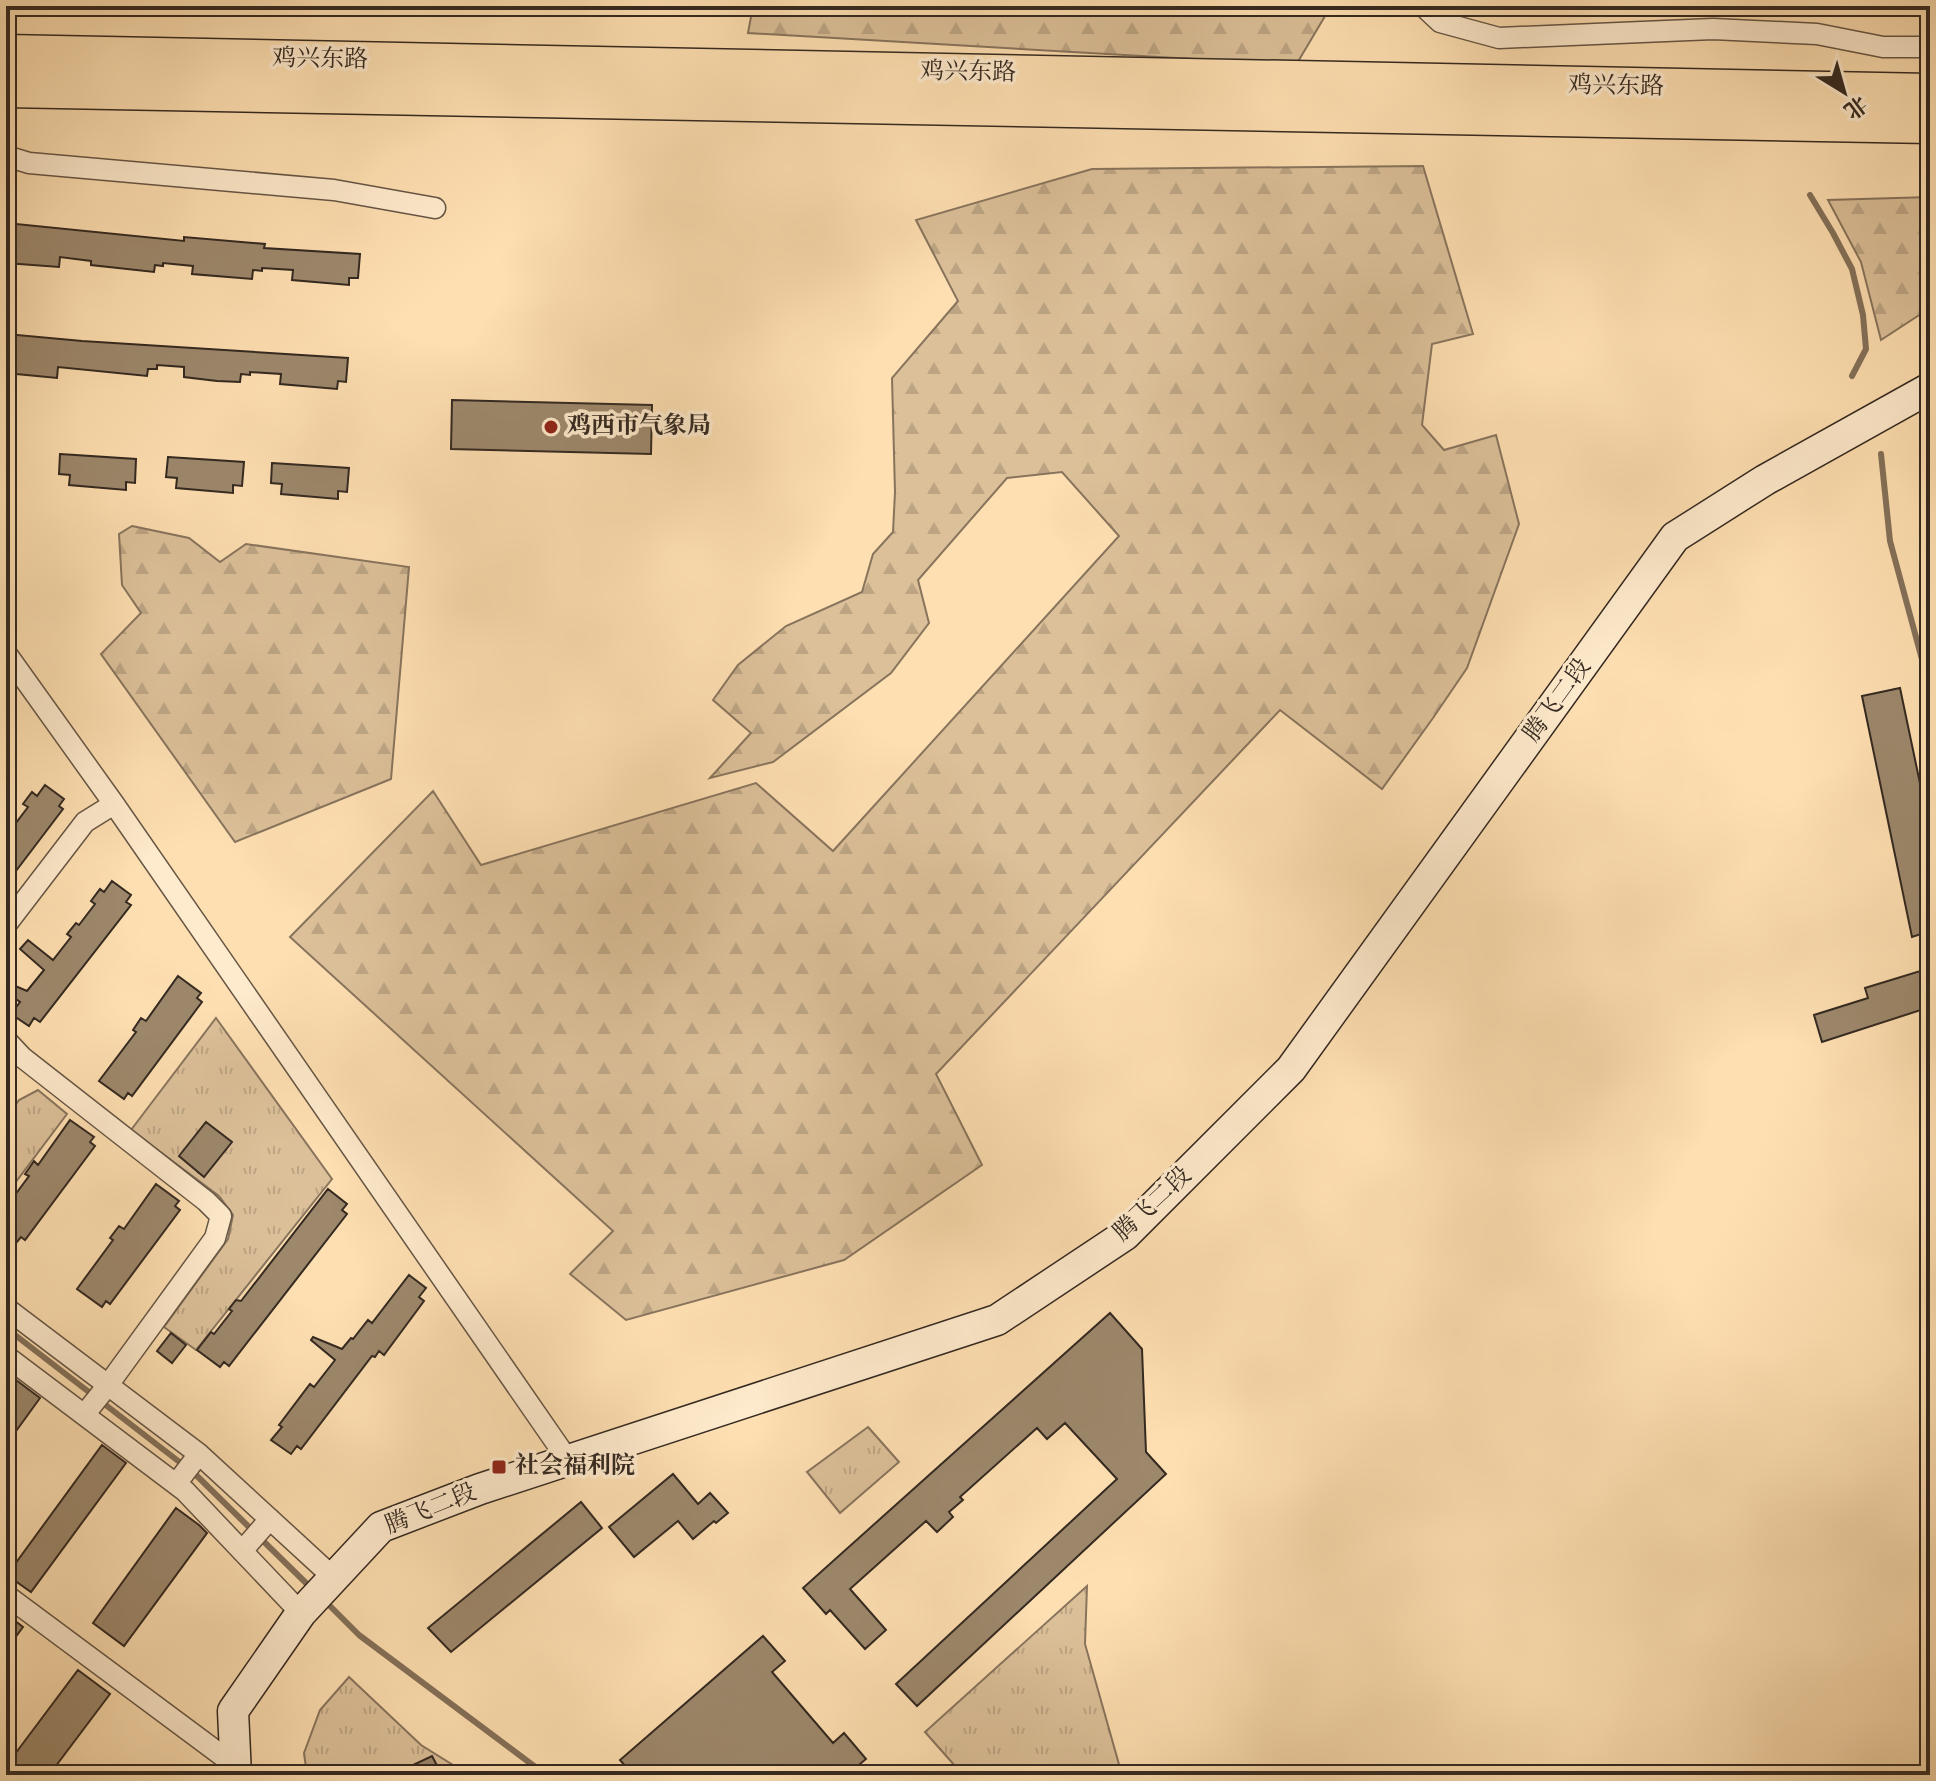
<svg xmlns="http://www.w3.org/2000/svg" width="1936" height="1781" font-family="Vollkorn,'Noto Serif SC',serif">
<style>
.grass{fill:url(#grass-tufts);stroke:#88745d;stroke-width:2}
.forest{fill:url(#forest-firs);stroke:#88745d;stroke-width:2}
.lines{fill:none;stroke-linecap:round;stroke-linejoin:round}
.stream{stroke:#84715a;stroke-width:6}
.building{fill:#9d886c;stroke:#342921;stroke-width:2}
.street-casing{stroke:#665645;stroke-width:23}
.secondary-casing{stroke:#342921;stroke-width:33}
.highway-casing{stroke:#342921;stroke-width:41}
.street{stroke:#feeacc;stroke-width:20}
.secondary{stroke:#feeacc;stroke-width:30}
.highway{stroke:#fedfb1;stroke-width:38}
.poi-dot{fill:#8f2418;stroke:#feeacc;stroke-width:3}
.labels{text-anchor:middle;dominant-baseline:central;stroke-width:7;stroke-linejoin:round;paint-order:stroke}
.street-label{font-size:24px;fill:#342921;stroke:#feeacc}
.poi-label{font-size:24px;font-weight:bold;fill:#342921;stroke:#feeacc;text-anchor:start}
</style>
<defs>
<pattern id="grass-tufts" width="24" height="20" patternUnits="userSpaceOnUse" patternTransform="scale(2)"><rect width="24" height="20" fill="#dcc099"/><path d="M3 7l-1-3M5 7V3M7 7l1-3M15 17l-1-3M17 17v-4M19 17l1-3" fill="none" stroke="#bda584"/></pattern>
<pattern id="forest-firs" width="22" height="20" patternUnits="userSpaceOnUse" patternTransform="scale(2)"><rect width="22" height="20" fill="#dcc099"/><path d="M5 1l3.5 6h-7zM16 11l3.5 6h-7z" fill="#bda584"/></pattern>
</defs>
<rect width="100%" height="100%" fill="#fedfb1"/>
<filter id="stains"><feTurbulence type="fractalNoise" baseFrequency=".0025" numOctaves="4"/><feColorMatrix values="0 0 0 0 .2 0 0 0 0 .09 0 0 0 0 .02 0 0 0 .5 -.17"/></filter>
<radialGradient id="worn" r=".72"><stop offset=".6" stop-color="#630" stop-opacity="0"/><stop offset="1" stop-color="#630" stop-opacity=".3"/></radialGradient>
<path class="grass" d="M216,1018L332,1179L196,1350L164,1327L228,1239L233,1215L219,1196L131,1130Z
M38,1090L67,1114L6,1195V1119L19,1100Z
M868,1427L899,1462L840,1513L807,1472Z
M1087,1586L1085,1644L1122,1775H963L925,1732Z
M349,1677L421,1745L469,1775H307L304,1753L320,1710Z"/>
<path class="forest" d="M753,6H1331L1296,65L748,33Z
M1423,166L1473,334L1432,344L1422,425L1444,450L1496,435L1519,524L1467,668L1433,718L1382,789L1280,710L936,1074L982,1165L844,1260L626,1320L570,1274L613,1231L290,937L433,791L481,865L756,783L833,851L1119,536L1062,472L1007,478L918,580L929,623L891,673L773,762L710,778L751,733L713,700L738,665L786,626L862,592L873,554L893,532L895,492L892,378L958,301L916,220L1092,169Z
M1930,197V308L1881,340L1861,262L1828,200Z
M132,526L189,538L220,562L246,544L409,567L391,779L235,842L101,654L141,613L122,585L119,534Z"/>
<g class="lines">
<path class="stream" d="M1810,195L1833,233L1852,269L1863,315L1866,349L1852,376
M1881,454L1890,541L1930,689
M6,1328L195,1474L306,1583
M330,1606L359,1635L546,1775"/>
</g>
<path class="building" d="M6,223L184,241V237L265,244L264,248L360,254L358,278H349V285L292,280L293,270L262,268V271L253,270L252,279L192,274L193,266L163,263V266L155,265L154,272L91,265V261L60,257L59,267L6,263Z
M6,334L82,341L348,358L346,382L338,381L337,389L280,384L281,374L250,372V375L241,374L240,382L217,381L184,377V367L157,365V369H148L147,376L58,367L57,378L6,373Z
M452,400L652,405L651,454L451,449Z
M60,454L136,459L135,483L126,482V490L69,485L70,475L59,474Z
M168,457L244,462L242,486L233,485V493L176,488L177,478L166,477Z
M272,463L349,468L347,492L338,491V499L281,494L282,484L271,483Z
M1900,688L1930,831V931L1912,937L1862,696Z
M45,785L64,799L59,806L63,809L6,884V826L12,828L28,807L23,804L32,792L37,796Z
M112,881L131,895L126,902L131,905L40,1022L34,1018L29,1026L11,1014L20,1002L6,992V982L27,991L44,970L20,949L28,940L53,960L71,937L67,934L76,923L79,925L95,904L91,901L100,889L104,892Z
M1930,968V1007L1822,1042L1814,1015L1868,998L1865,988Z
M178,976L201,993L197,998L202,1002L132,1096L128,1093L124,1099L99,1081L136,1032L133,1030L141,1018L146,1021Z
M70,1120L94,1137L90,1142L95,1146L25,1240L21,1237L16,1243L6,1235V1207L29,1176L25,1174L34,1161L38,1165Z
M206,1122L232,1142L204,1177L179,1156Z
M156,1184L179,1201L175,1206L180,1210L110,1304L106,1301L102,1307L77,1289L113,1240L110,1238L119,1226L124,1229Z
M328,1189L347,1204L342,1210L347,1214L229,1366L224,1362L220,1367L197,1350L211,1332L214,1334L232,1311L229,1309L236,1300L241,1301Z
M409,1275L426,1288L419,1297L424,1301L384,1355L379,1351L375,1357L372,1356L301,1449L297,1446L291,1454L271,1440L282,1427L279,1425L310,1384L314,1387L335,1360L311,1340L313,1337L342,1349L351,1338L353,1339L368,1320L372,1323Z
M1110,1313L1142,1349L1146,1452L1166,1474L917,1706L896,1684L1117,1479L1065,1423L1047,1439L1037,1428L960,1497L963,1500L949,1512L953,1517L937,1532L926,1521L850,1589L886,1630L865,1649L830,1610L826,1614L803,1588Z
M171,1333L186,1345L172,1363L157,1351Z
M16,1380L40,1398L6,1445V1394Z
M102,1445L126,1463L31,1592L7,1575Z
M673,1474L698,1504L710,1493L728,1513L716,1523L714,1521L693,1539L678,1521L634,1557L609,1527Z
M581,1502L602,1528L451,1652L428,1628Z
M176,1508L199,1525L207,1533L124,1646L93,1623Z
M6,1614L23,1627L6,1650Z
M763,1636L785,1661L772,1672L833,1743L844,1733L866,1759L847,1775H666L659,1766L649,1775H633L620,1760Z
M78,1670L110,1694L49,1775H6V1766Z
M432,1756L442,1775H392Z"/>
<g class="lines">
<defs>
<path id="street" d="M1423,6L1440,22L1499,38L1713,29L1817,34L1883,47H1930
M6,156L29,163L334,190L435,208
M6,653L114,804L568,1460
M6,925L85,822L114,804
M6,1040L22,1057L206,1201L221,1216L215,1238L108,1385L84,1415
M6,1308L199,1454L334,1578
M6,1356L185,1491L301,1613
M176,1484L199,1454
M242,1551L270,1519
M6,1595L236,1766"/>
<path id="secondary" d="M236,1775L233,1711L301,1613L381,1527L480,1489L997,1320L1125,1235L1291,1069L1675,537L1765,480L1930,388"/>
<path id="highway" d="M6,54L1930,93
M6,88L1930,124"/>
</defs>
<use href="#street" class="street-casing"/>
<use href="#secondary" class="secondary-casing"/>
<use href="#highway" class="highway-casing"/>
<use href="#street" class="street"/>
<use href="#secondary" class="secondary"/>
<use href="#highway" class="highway"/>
</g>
<g class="poi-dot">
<circle cx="551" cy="427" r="8"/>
<rect x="491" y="1459" width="16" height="16" rx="4"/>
</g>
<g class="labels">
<g class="street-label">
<text transform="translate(320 60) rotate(1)">鸡兴东路</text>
<text transform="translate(968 73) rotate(1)">鸡兴东路</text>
<text transform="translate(1616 87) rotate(1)">鸡兴东路</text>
<text transform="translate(1558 701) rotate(-54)">腾飞二段</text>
<text transform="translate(1153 1205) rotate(-43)">腾飞二段</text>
<text transform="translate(431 1510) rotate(-22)">腾飞二段</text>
</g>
<g class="poi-label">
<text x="567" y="427">鸡西市气象局</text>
<text x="515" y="1467">社会福利院</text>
</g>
</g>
<rect width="1936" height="1781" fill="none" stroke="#fedfb1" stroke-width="32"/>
<rect x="8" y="8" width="1920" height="1765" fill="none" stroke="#342921" stroke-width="4"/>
<rect x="16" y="16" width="1904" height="1749" fill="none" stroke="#342921" stroke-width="2"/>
<g transform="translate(1844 92) rotate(143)" stroke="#feeacc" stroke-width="6" paint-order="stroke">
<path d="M0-6L14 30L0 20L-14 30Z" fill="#342921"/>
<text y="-12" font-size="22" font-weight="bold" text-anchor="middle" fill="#342921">北</text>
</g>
<rect width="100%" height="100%" filter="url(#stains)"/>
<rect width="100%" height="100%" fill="url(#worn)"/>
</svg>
